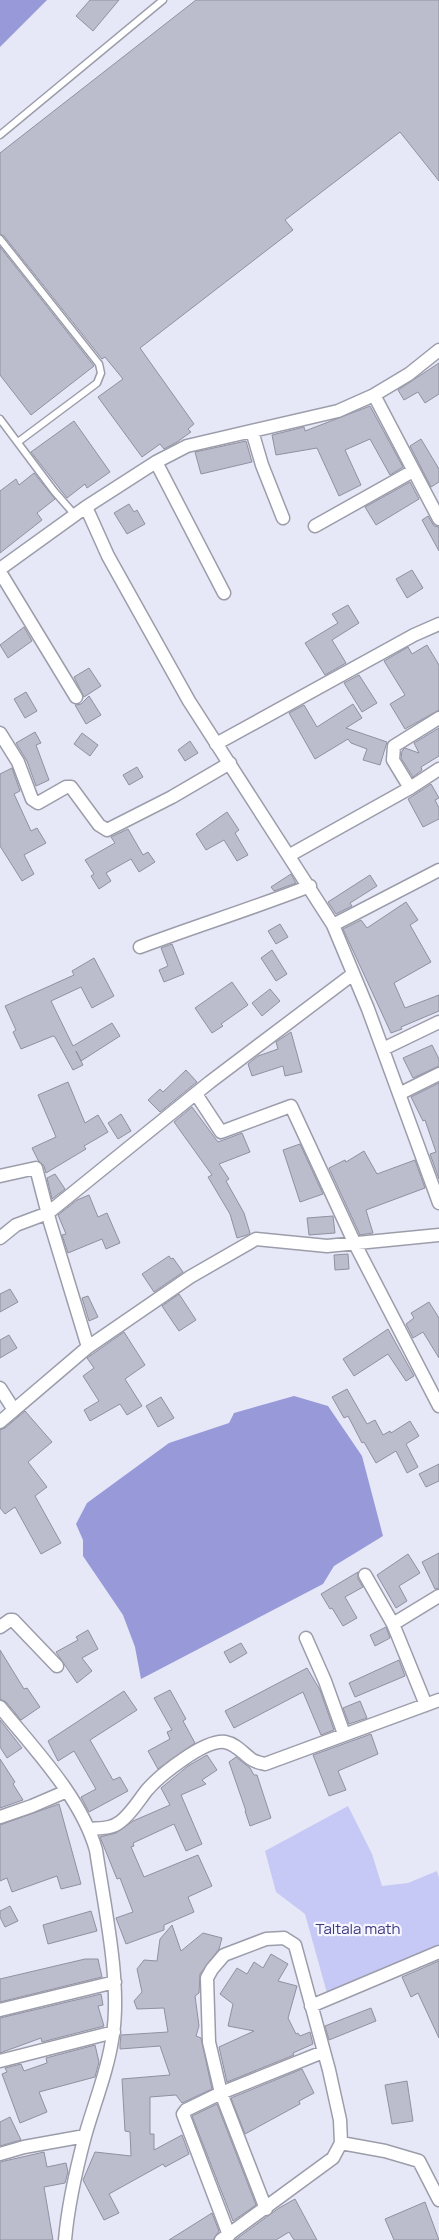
<svg xmlns="http://www.w3.org/2000/svg" width="439" height="2240" font-family="Manrope,sans-serif">
<style>
.green{fill:#c6c8f5}
.water{fill:#9799d8}
.building{fill:#bcbdcc;stroke:#9091a0}
.lines{fill:none;stroke-linecap:round;stroke-linejoin:round}
.lane-casing{stroke:#9c9dab;stroke-width:9}
.street-casing{stroke:#9c9dab;stroke-width:15}
.lane{stroke:#fff;stroke-width:6}
.street{stroke:#fff;stroke-width:12}
.labels{text-anchor:middle;dominant-baseline:central;stroke-width:4.5;stroke-linejoin:round;paint-order:stroke}
.park-label{font-size:15px;fill:#3c3681;stroke:#f5f6ff}
</style>
<rect width="100%" height="100%" fill="#e7e8f7"/>
<path class="green" d="M348,1806L372,1854L382,1886L408,1883L437,1871L439,1878V1946L327,1993L305,1914L276,1892L265,1851Z"/>
<path class="water" d="M0,0H47L0,47Z
M294,1396L328,1406L362,1456L383,1536L334,1566L323,1584L141,1679L135,1647L123,1615L83,1556V1540L76,1524L87,1503L169,1443L229,1423L234,1413Z"/>
<path class="building" d="M90,0H119L93,31L76,16Z
M196,0H439V181L400,132L285,220L293,230L140,348L194,424L188,429L191,432L177,442L164,449L160,444L142,457L98,397L123,379L105,357L102,359L4,236L0,234V153Z
M0,247L94,366L31,415L0,375Z
M439,363V394L425,403L418,392L404,400L398,390Z
M370,406L403,467L390,475L370,439L345,450L361,485L339,496L317,448L276,455L272,435L304,427L305,431Z
M74,421L110,472L87,488L85,484L67,498L31,452Z
M421,439L439,469V482L431,487L410,446Z
M246,441L252,462L201,474L195,452Z
M34,473L55,499L37,513L42,520L0,553V491L16,479L19,485Z
M410,482L419,499L376,525L365,507Z
M129,504L134,512L137,510L145,524L127,534L114,513Z
M428,516L434,526L439,527V551L422,520Z
M412,570L423,588L407,598L396,579Z
M348,605L359,623L332,640L346,663L325,675L305,643L338,623L332,614Z
M24,627L32,641L8,658L0,645Z
M427,645L439,665V710L405,729L390,704L405,695L384,661L408,647L412,654Z
M89,668L101,686L84,697L74,677Z
M359,675L377,703L362,712L344,683Z
M26,692L37,711L25,718L14,699Z
M89,696L101,715L86,724L75,705L81,704Z
M353,704L362,718L346,728L387,742L380,765L363,760L367,749L351,743L348,739L315,759L289,713L304,705L317,727Z
M439,728V756L421,767L422,770L413,777L401,758L402,751L405,748L419,753L414,743Z
M35,732L41,743L36,745L49,780L36,786L27,761L16,743Z
M82,733L98,745L90,756L74,744Z
M190,741L198,753L185,761L178,750Z
M137,767L143,777L129,785L123,775Z
M12,768L20,791L14,794L31,831L37,828L46,843L24,855L34,874L22,881L0,846V774Z
M431,784L439,798L435,800L439,808V819L423,827L408,799Z
M227,812L239,830L235,833L248,855L237,861L224,840L206,850L196,834Z
M128,829L143,855L148,852L155,862L139,872L131,859L106,873L111,881L99,889L91,876L94,874L85,860L115,843L111,837Z
M291,874L296,883L274,891L271,887Z
M370,875L377,886L350,903L352,906L336,914L328,902Z
M406,902L418,920L410,925L431,962L394,983L405,1008L439,995V1011L401,1027L402,1029L391,1033L343,929L361,920L367,928Z
M280,924L288,937L276,944L268,931Z
M172,944L184,974L164,982L159,970L168,966L161,948Z
M272,950L287,974L276,981L261,958Z
M94,958L114,996L92,1008L81,987L51,1001L73,1046L112,1023L120,1036L81,1061L76,1051L83,1065L73,1070L55,1037L53,1036L21,1049L13,1032L16,1030L5,1006L74,975L72,971Z
M232,982L248,1005L221,1024L223,1026L212,1033L195,1008Z
M270,989L280,1001L262,1016L252,1003Z
M291,1032L302,1072L285,1076L283,1066L252,1076L248,1064L258,1056L278,1049L276,1042Z
M432,1045L439,1059V1066L413,1078L403,1058Z
M186,1070L197,1082L160,1112L148,1100L160,1089L163,1092Z
M68,1082L85,1123L98,1115L108,1132L84,1146L86,1149L46,1173L44,1166L38,1160L32,1148L56,1137L38,1095Z
M439,1083V1179L430,1154L436,1152L425,1120L423,1121L411,1097Z
M192,1107L218,1142L242,1133L250,1152L219,1164L229,1179L226,1181L244,1213L250,1233L247,1235L237,1238L230,1214L208,1177L212,1175L174,1122Z
M121,1114L131,1131L118,1139L108,1123Z
M300,1144L323,1194L300,1202L283,1150Z
M364,1151L377,1174L415,1160L425,1188L366,1210L373,1233L360,1235L329,1168L345,1160L346,1162Z
M55,1174L65,1189L52,1199L47,1178Z
M89,1195L98,1217L107,1213L120,1243L106,1249L102,1239L68,1253L62,1235L66,1234L58,1215L77,1200Z
M333,1216L335,1233L309,1235L307,1218Z
M348,1254L349,1269L335,1270L334,1255Z
M169,1256L171,1259L173,1258L183,1272L154,1292L142,1274Z
M10,1289L18,1302L0,1312V1294Z
M179,1294L196,1320L179,1331L162,1306Z
M88,1296L98,1317L89,1321L82,1298Z
M429,1302L439,1318V1358L423,1332L413,1338L406,1324L414,1318L411,1313Z
M388,1329L414,1376L406,1381L388,1354L354,1376L343,1359Z
M124,1332L145,1365L125,1379L142,1406L127,1415L120,1404L90,1421L84,1410L99,1401L83,1376L94,1368L87,1358Z
M9,1335L17,1348L0,1358V1340Z
M347,1389L367,1424L375,1420L383,1435L390,1431L391,1433L410,1421L419,1436L406,1444L418,1467L407,1473L396,1451L376,1463L364,1442L362,1443L348,1416L344,1418L332,1397Z
M161,1397L174,1418L158,1427L146,1406Z
M25,1411L52,1442L28,1462L47,1487L35,1496L61,1543L41,1554L15,1507L5,1514L0,1508V1430L5,1428Z
M439,1464V1481L426,1487L419,1474Z
M439,1553V1588L435,1589L422,1562Z
M408,1554L420,1573L399,1586L407,1601L396,1608L377,1575Z
M358,1572V1579L363,1587L345,1597L357,1618L343,1626L332,1608L330,1609L321,1594Z
M386,1627L390,1638L375,1646L370,1635Z
M88,1630L98,1649L82,1658L92,1671L77,1683L56,1652L78,1640L76,1637Z
M241,1643L247,1653L230,1663L224,1652Z
M0,1650L24,1689L27,1688L40,1707L21,1720L6,1702L0,1699Z
M399,1660L405,1676L355,1697L349,1683Z
M307,1668L320,1690L334,1730L321,1735L303,1692L234,1728L225,1711Z
M170,1690L186,1719L183,1721L195,1743L158,1769L148,1751L170,1739L167,1732L172,1730L154,1698Z
M124,1691L137,1710L90,1740L113,1780L120,1777L128,1791L89,1812L81,1797L96,1789L74,1751L58,1761L48,1741Z
M360,1701L367,1718L349,1724L343,1708Z
M0,1720L22,1748L7,1758L0,1747Z
M371,1734L378,1754L338,1771L346,1790L329,1796L313,1755Z
M207,1755L217,1770L202,1780L206,1784L181,1795L202,1844L186,1851L174,1824L133,1843L134,1846L131,1847L144,1877L198,1855L212,1886L188,1897L194,1912L164,1925V1930L126,1944L116,1918L133,1912L120,1878L117,1879L100,1837L116,1833L133,1821L170,1805L161,1788L188,1766Z
M236,1757L250,1768L254,1775H257L271,1818L250,1826L245,1811H246L229,1762Z
M0,1759L15,1782L13,1784L23,1800L0,1808Z
M59,1804L81,1884L61,1889L57,1876L12,1892L7,1878L0,1881V1825Z
M10,1906L18,1921L5,1927L0,1917V1911Z
M91,1911L97,1931L48,1944L43,1925Z
M172,1925L181,1951L203,1933L222,1938L219,1949L200,1974L199,1993L195,1996L199,2026L196,2036L201,2038L212,2089L182,2103L176,2095L150,2097V2134H154V2150L182,2135L189,2154L165,2167L163,2164L109,2194L119,2213L104,2220L83,2180L95,2152L131,2156L130,2132L125,2131L122,2079L170,2075L160,2046L120,2049V2044L121,2035L168,2032L164,2008L137,2009L134,2001L142,1992L137,1969L144,1960L157,1961L160,1939Z
M271,1954L288,1964L278,1981L297,1986L288,2018L296,2034L298,2033L300,2036L310,2032L313,2044L293,2053L294,2055L227,2082L219,2047L254,2031L228,2026L233,2004L220,1994L237,1968L247,1974L254,1962L263,1968Z
M85,1959H98L102,1977L0,2002V1979Z
M439,1961V2038L418,1993L411,1997L402,1977Z
M101,1994L103,2005L98,2006L104,2026L42,2042L41,2038L0,2053V2018Z
M371,2008L376,2021L329,2040L325,2026Z
M95,2045L99,2062L95,2077L39,2092L47,2112L20,2123L2,2074L7,2072L5,2068L21,2064L24,2071L47,2063L46,2058Z
M302,2069L314,2093L299,2101L300,2104L245,2134L231,2098Z
M407,2081L413,2121L392,2124L385,2085Z
M217,2104L256,2205L233,2221L192,2116Z
M10,2117L21,2140L0,2146V2122Z
M44,2152L47,2167L66,2163L68,2172L65,2183L44,2187L53,2240H0V2162Z
M295,2199L317,2240H294L289,2232L276,2240H235L279,2208Z
M425,2202L439,2240H394L385,2219Z
M212,2213L219,2231L213,2240H169Z"/>
<g class="lines">
<defs>
<path id="lane" d="M0,135L163,0
M0,239L99,364L101,373L97,383L18,442
M0,419L54,491L75,515"/>
<path id="street" d="M439,350L409,374L374,395L338,411L187,446L156,462L86,507L108,556L189,701L333,925L368,1009L439,1203
M374,395L439,519
M252,431L262,465L283,518
M156,462L224,593
M315,526L413,471
M0,569L86,507
M0,572L76,697
M0,733L18,762L32,799L38,803L66,787H71L99,825L107,830L172,797L230,763
M216,744L414,635L439,624
M410,788L393,760L394,746L439,718
M290,855L410,788L439,769
M333,925L439,870
M140,947C196,926 254,908 310,886
M383,1049L439,1022
M196,1094L221,1132L291,1106L355,1244L439,1406
M399,1094L439,1074
M0,1176L36,1168L50,1222L88,1347
M0,1238L16,1225L48,1213L210,1082L353,974
M0,1388L14,1410
M0,1422L88,1347L190,1277L256,1239L327,1246L439,1235
M365,1575L393,1624L426,1705
M393,1624L439,1596
M0,1627L10,1620H13L57,1666
M306,1638L325,1681L344,1734
M0,1707C34,1749 81,1797 96,1850C104,1905 121,1980 113,2034C108,2070 95,2101 85,2136C76,2170 68,2205 65,2240
M0,1817L32,1806L67,1791
M90,1829C101,1828 111,1829 120,1822C131,1814 139,1800 147,1790C160,1775 205,1739 225,1742C236,1744 243,1753 251,1759C255,1762 261,1763 265,1764L439,1700
M311,2006L439,1952
M0,2010L115,1982
M0,2061L114,2032
M341,2143L385,2151L419,2161L439,2200
M0,2154L24,2147L85,2136
M229,2235L183,2114L186,2110L221,2093L323,2052
M221,2240L333,2158L341,2143L340,2120L329,2070L295,1945L284,1938L266,1939L224,1955L212,1969L207,1978L209,2042L221,2093L266,2209"/>
</defs>
<use href="#lane" class="lane-casing"/>
<use href="#street" class="street-casing"/>
<use href="#lane" class="lane"/>
<use href="#street" class="street"/>
</g>
<g class="labels">
<g class="park-label">
<text x="358" y="1928">Taltala math</text>
</g>
</g>
</svg>
